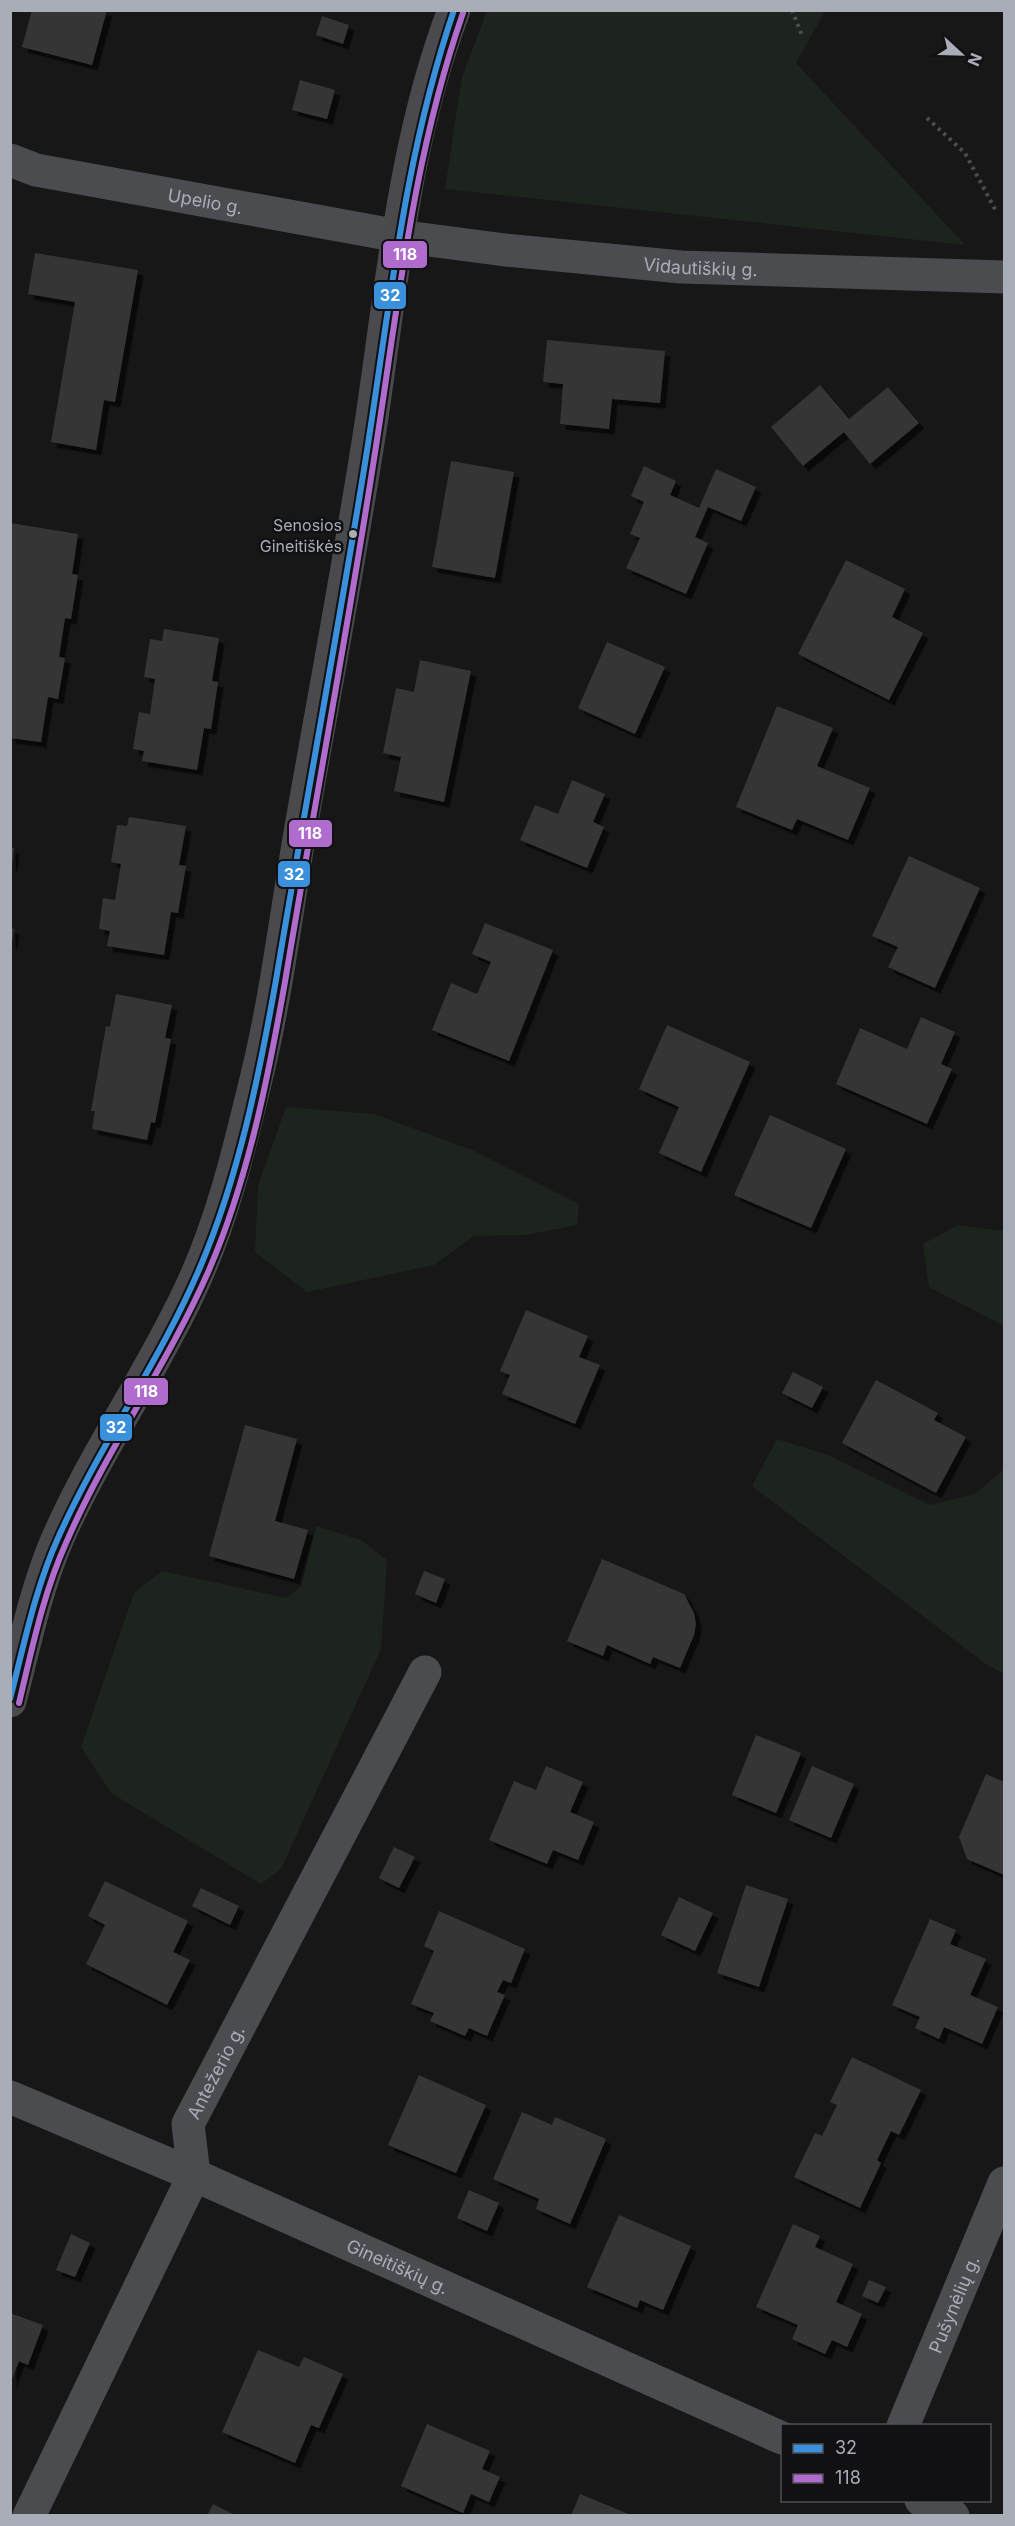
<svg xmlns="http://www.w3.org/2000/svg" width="1015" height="2526" font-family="Inter,sans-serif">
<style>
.green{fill:#1d241e}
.building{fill:#353536;filter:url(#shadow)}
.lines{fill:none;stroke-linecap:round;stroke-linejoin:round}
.path{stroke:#4d4e52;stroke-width:4;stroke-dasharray:3 4.5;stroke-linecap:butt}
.street{stroke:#4b4c50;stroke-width:33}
.secondary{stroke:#4a4a4e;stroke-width:33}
.bus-1-casing{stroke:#111113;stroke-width:10}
.bus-2-casing{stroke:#111113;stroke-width:10}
.bus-1{stroke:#3a90db;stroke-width:6}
.bus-2{stroke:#b06ccc;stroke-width:6}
.bus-dot{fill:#a8adb8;stroke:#111113;stroke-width:2}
.labels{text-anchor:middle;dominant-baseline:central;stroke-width:5;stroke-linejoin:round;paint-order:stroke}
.bus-label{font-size:16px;fill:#a8adb8;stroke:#111113;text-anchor:end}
.street-label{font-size:18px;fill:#a8adb8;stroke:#111113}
.line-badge{stroke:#111113;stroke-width:2}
.badge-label{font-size:16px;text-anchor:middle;font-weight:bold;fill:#fff}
</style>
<defs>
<filter id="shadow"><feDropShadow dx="5.5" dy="5.5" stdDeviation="0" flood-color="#0009"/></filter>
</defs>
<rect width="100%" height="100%" fill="#171717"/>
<path class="green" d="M487,11H825L796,63L965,245L445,189L462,77Z
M286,1107L374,1114L472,1150L579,1204L577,1225L525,1235L474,1236L434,1265L307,1292L255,1252L258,1186Z
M958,1225L1004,1231V1326L929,1287L923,1244Z
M777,1439L828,1455L930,1505L975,1494L1004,1469V1674L986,1664L752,1486Z
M316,1526L361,1540L387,1560L381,1649L281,1869L261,1884L111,1793L81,1747L134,1593L162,1571L286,1598L301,1587Z"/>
<path class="building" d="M32,10H107L92,65L22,47Z
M322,16L349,25L343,44L316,35Z
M300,80L335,90L327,119L292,110Z
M35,253L138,270L115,402L104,400L96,450L51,442L75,302L28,294Z
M547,340L665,351L660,403L612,399L609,429L560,424L563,384L543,382Z
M820,385L849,419L888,387L919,423L870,464L844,432L803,466L771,427Z
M451,461L514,472L495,578L432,567Z
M644,466L676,481L670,495L699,508L716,469L756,487L741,521L708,507L695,537L708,543L686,594L626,568L640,538L630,534L644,502L631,496Z
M10,523L78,534L72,574L78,575L71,619L65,618L59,657L65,658L58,699L48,697L41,742L10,738Z
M846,560L905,589L892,617L923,633L889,700L798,654Z
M164,629L219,638L212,681L218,682L211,729L204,728L197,770L142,761L144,751L133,749L139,712L150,714L155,679L144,677L150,639L162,641Z
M607,642L665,667L635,734L578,708Z
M420,660L471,671L444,802L394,791L401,757L383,753L396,688L414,692Z
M777,706L833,728L817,766L870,788L848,840L797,819L792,830L736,807Z
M572,780L605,794L593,822L604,827L587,868L520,840L535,805L558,814Z
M129,817L186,826L179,865L186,866L178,913L171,912L164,955L107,946L110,931L99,929L103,898L115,900L121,864L111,862L117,825L127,826Z
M10,848H14L12,866H10Z
M909,856L980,888L935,988L888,967L898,947L872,936Z
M485,923L553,950L509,1061L432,1030L451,983L477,994L491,962L472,954Z
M10,928L14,929L12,943H10Z
M116,994L172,1005L165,1038L171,1039L155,1123L151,1122L147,1140L92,1129L95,1111H91L106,1026L110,1027Z
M921,1017L955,1032L941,1064L952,1069L927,1124L836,1084L860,1028L907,1049Z
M667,1025L750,1062L701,1172L659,1153L679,1107L639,1089Z
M770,1115L846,1149L811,1228L734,1195Z
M526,1310L588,1336L579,1357L600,1365L575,1424L502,1394L510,1375L500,1371Z
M793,1372L823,1387L812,1408L782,1393Z
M876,1380L938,1413L934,1420L966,1437L936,1493L842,1443Z
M245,1425L297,1439L275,1521L308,1530L294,1579L209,1556Z
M602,1559L684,1594L694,1613L696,1624L694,1635L680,1668L653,1657L650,1664L607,1645L603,1656L567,1641Z
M424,1571L445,1579L436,1603L415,1594Z
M756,1735L801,1753L776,1813L732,1795Z
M546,1766L583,1782L570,1812L594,1822L578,1860L553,1850L547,1864L489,1840L514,1781L536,1790Z
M812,1766L854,1784L831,1838L789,1820Z
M986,1774L1004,1782V1875L967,1859L959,1837Z
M394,1847L415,1857L399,1888L379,1878Z
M105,1881L188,1921L173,1952L190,1960L167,2005L86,1964L105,1925L88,1916Z
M746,1885L788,1899L759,1987L717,1973Z
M201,1888L239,1906L230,1925L192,1906Z
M679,1897L713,1913L695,1951L661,1935Z
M439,1911L525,1949L511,1983L503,1980L497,1992L505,1995L487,2036L469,2028L465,2036L430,2021L434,2013L411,2004L434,1951L424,1946Z
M930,1919L956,1930L950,1944L986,1959L970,1995L998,2007L982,2044L944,2027L939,2039L915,2028L920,2017L892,2005Z
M852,2057L921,2090L899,2135L891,2131L877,2160L881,2163L860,2208L794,2177L815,2133L822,2136L837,2105L830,2102Z
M419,2075L486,2105L456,2173L388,2145Z
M522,2112L552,2125L555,2117L606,2139L570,2224L536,2209L539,2199L493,2179Z
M469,2190L499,2203L487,2231L457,2218Z
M619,2215L691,2246L663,2310L640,2300L637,2308L587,2287Z
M793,2224L820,2236L815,2247L853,2264L836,2302L862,2314L847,2347L832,2340L825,2354L792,2339L798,2325L756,2307Z
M71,2234L90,2243L75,2277L56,2270Z
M869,2280L886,2287L878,2303L862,2296Z
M10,2313L43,2325L28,2365L19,2361L11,2382Z
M258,2350L299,2367L304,2357L343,2374L319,2428L311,2425L295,2463L222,2432Z
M427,2424L490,2451L482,2469L500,2477L489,2502L471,2494L463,2513L401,2486Z
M580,2494L631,2515V2516H571Z
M213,2504L237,2516H207Z"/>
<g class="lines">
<path class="path" d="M792,10L803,38
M927,118L965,153L996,211"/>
<g class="street">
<path id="s1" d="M10,160L36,170L399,236L505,250L681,267L1004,277"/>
<path id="s2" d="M10,2097L194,2175L782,2438"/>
<path id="s3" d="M903,2426L1004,2183"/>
<path d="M921,2500L953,2516"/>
<path id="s4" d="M29,2516L194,2175L188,2124L425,1672"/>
</g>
<path class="secondary" d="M10,1701C24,1647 35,1592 57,1540C95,1453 150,1376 190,1290C223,1220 240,1146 258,1071C277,992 287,907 301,827C325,690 351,554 372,417C392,282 405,138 454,10"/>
<defs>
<path id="bus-1" d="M10,1699C24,1645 35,1589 58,1538C100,1444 161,1360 201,1265C239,1175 259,1076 276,980C305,806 338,632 366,457C390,306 404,157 454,10"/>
<path id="bus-2" d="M19,1703C32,1649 43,1594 66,1543C107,1448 168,1364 209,1270C248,1180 268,1078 285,982C314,807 347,634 374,459C398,308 412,159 463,13"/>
</defs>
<use href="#bus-1" class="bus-1-casing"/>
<use href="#bus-2" class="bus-2-casing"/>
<use href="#bus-1" class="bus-1"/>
<use href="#bus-2" class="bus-2"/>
</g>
<circle class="bus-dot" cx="353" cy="534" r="5"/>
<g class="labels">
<g class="bus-label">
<text x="342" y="525">Senosios<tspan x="342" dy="21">Gineitiškės</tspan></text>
</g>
<g class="street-label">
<text stroke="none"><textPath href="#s1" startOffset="200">Upelio g.</textPath></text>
<text stroke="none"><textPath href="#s1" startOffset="700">Vidautiškių g.</textPath></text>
<text stroke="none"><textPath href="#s4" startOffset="489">Antežerio g.</textPath></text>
<text stroke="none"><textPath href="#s2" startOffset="423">Gineitiškių g.</textPath></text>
<text stroke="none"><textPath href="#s3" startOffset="132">Pušynėlių g.</textPath></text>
</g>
</g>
<g class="line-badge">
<rect x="382" y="240" width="46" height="29" rx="6" fill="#b06ccc"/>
<rect x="373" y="281" width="34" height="29" rx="6" fill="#3a90db"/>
<rect x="288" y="819" width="45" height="29" rx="6" fill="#b06ccc"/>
<rect x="277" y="860" width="34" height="28" rx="6" fill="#3a90db"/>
<rect x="123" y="1377" width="46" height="29" rx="6" fill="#b06ccc"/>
<rect x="99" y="1413" width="34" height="29" rx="6" fill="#3a90db"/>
</g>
<g class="badge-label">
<text x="405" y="260">118</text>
<text x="390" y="301">32</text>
<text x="310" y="839">118</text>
<text x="294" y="880">32</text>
<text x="146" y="1397">118</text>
<text x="116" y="1433">32</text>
</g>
<rect width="1015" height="2526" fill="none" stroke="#a8adb8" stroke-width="24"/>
<rect x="781" y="2424" width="210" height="78" fill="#111113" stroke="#4d4f55" stroke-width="1.5"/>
<rect x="793" y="2444" width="30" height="9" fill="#3a90db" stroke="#4d4f55" stroke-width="1.5"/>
<text x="835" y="2454" font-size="18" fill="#a8adb8">32</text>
<rect x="793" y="2474" width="30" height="9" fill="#b06ccc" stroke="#4d4f55" stroke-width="1.5"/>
<text x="835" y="2484" font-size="18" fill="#a8adb8">118</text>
<g transform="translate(961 54) rotate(112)" stroke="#111113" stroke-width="4.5" paint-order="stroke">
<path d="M0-4.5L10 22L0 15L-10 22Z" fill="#a8adb8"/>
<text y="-9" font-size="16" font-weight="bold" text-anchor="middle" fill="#a8adb8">N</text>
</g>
</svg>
